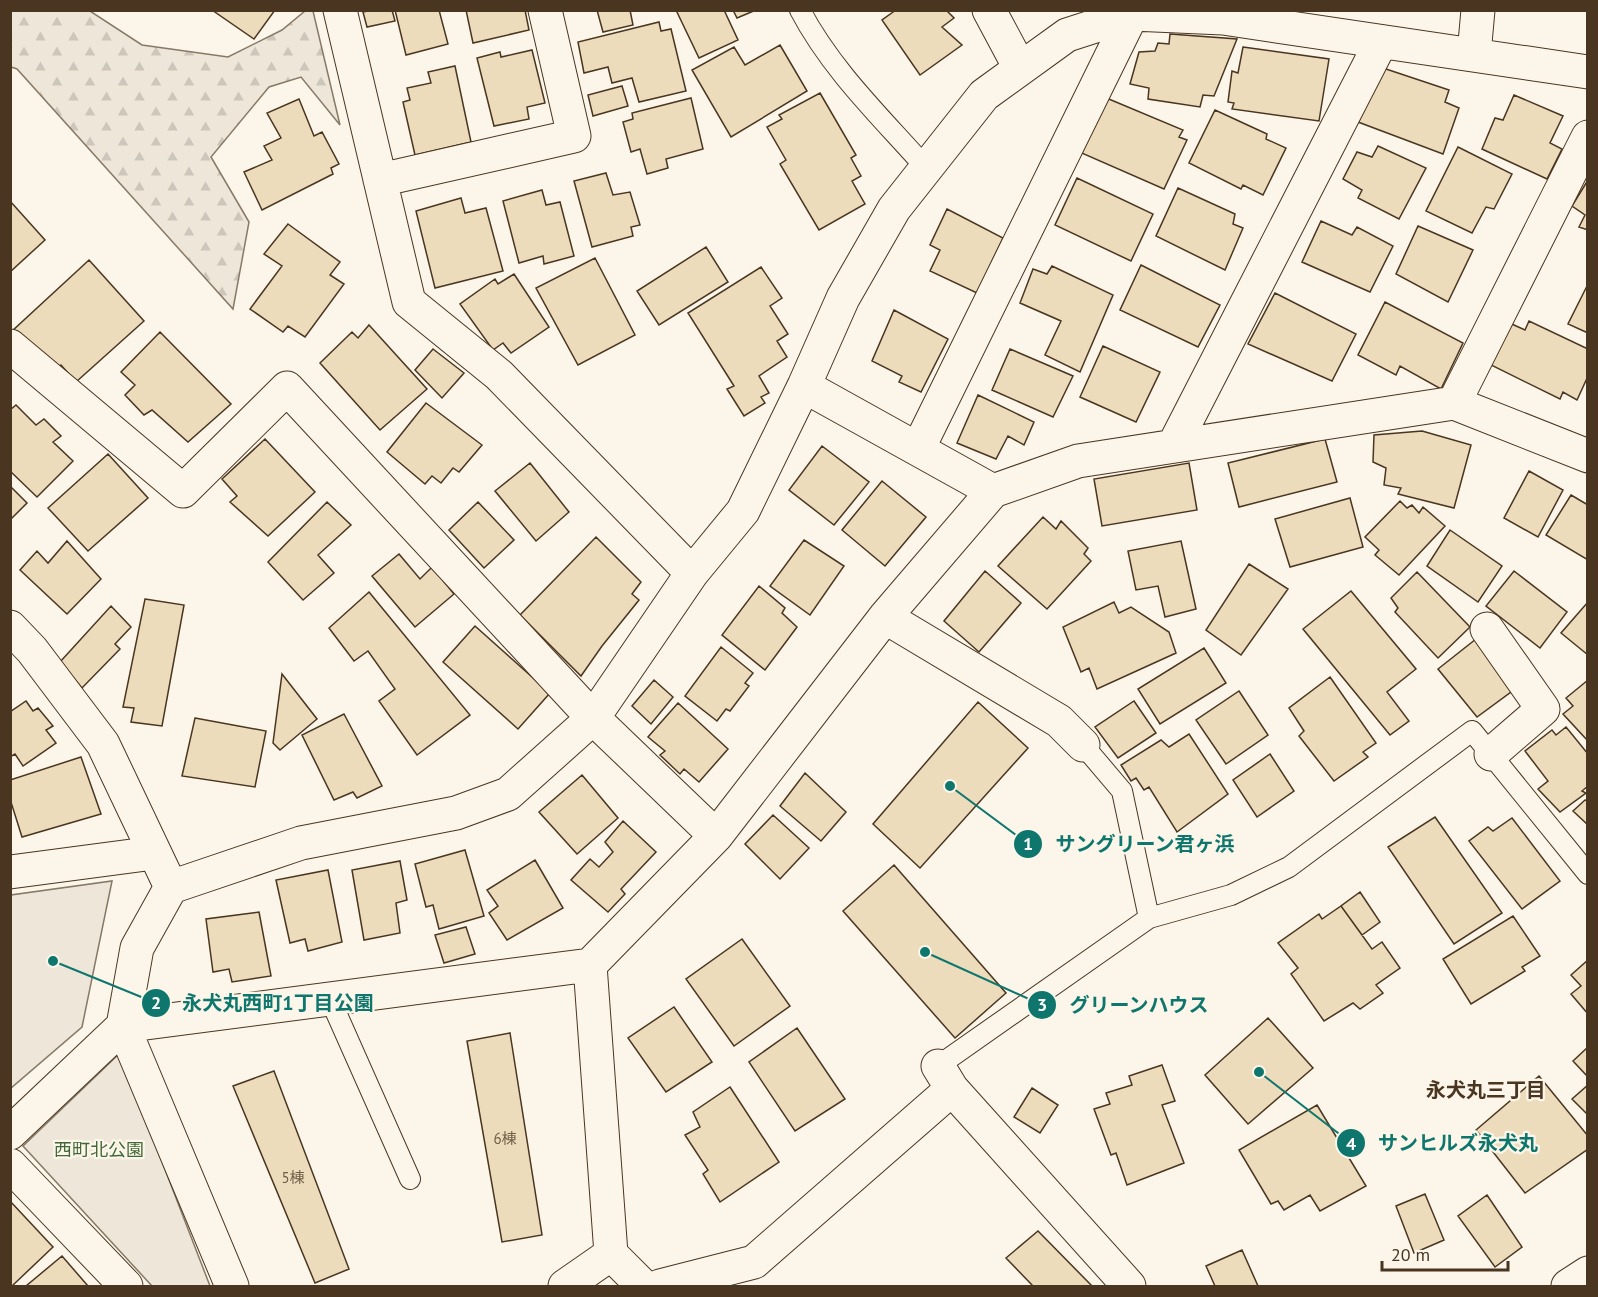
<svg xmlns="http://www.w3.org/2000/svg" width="1598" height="1297" font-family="'PT Sans','Noto Sans JP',sans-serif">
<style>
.forest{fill:url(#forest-firs);stroke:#887966;stroke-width:1.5}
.park{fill:#ede6d9;stroke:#887966;stroke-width:1.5}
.building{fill:#ecdcbc;stroke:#4a3520;stroke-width:1.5}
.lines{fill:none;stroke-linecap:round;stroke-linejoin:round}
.service-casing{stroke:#4a3520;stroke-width:22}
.minor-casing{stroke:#4a3520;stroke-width:35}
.tertiary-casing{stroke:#4a3520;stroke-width:35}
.service{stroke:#fbf6e9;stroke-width:20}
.minor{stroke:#fbf6e9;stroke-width:33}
.tertiary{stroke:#fbf6e9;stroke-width:33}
.labels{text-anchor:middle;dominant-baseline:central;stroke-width:4.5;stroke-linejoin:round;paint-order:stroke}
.number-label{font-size:15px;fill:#725f47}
.park-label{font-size:18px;fill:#436837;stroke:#fbf6e9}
.neighbourhood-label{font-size:20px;font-weight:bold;fill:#4a3520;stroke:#fbf6e9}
.leader{fill:none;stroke:#0f766e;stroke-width:2}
.callout-dot{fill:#0f766e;stroke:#fbf6e9;stroke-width:2}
.mark-label{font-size:18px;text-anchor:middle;font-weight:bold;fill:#fff}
.callout-label{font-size:20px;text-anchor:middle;font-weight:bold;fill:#0f766e;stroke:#fbf6e9;stroke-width:4.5;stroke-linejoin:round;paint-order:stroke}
</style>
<defs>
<pattern id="forest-firs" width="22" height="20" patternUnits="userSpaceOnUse" patternTransform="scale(1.5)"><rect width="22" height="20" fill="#ede6d9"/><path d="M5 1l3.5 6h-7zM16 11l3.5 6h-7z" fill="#cdc6ba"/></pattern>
</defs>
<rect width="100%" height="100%" fill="#fbf6e9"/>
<path class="forest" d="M10,11H90L142,45L228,57L282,30L305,11H313L340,125L301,77L269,87L211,157L249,222L233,309L17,69L11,67Z"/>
<path class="park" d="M112,881L82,1027L11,1088V895Z
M120,1053L210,1286H152L23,1146Z"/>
<path class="building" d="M212,10H275L254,39Z
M373,10H392L395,21L367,27L363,12Z
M395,10H439L448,44L406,55Z
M466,10H525L529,30L473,43Z
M597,10H630L633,25L603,32Z
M676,10H724L738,40L699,58Z
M733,10H756L737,18Z
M896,10H946L954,18L942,27L962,45L920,75L882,20Z
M659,22L661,31L671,29L686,91L639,102L632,78L612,83L608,67L584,73L578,42Z
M1170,34L1237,39L1214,96L1203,95L1200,107L1148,99L1149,88L1130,84L1139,52L1155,51L1158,43L1169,44Z
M780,45L807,91L731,137L692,70L734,47L745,65Z
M1243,47L1329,59L1319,121L1232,109L1234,103L1228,102L1232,71L1238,73Z
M532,50L545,103L527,107L529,119L494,126L477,58L500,52L501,57Z
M455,66L471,142L415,155L403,102L410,100L407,88L431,83L428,72Z
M1380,67L1449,90L1445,102L1459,108L1443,154L1358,122Z
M622,86L628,106L593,116L588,95Z
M820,93L856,155L851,158L861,176L852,181L865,204L819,230L780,164L786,160L767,127L782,119L779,115Z
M1514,95L1563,116L1550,143L1562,149L1547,179L1482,149L1495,118L1503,120Z
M1104,97L1183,130L1179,137L1187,140L1164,189L1077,151Z
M691,98L703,149L666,159L668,168L647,174L640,149L631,152L623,122L633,119L632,113Z
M299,99L314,136L322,132L339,164L331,168L333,174L262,210L244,172L272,160L264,146L281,138L267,113Z
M1215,110L1267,134L1266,139L1286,148L1263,195L1243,185L1241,189L1189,163Z
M1378,146L1426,168L1399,219L1358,198L1362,190L1343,179L1357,152L1372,157Z
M1458,147L1512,174L1494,209L1486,207L1472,233L1426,211Z
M606,173L613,195L630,192L640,225L631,227L633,236L592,247L574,181Z
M1077,178L1153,214L1131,261L1055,225Z
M1588,180V230L1579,227L1585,215L1572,206Z
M1178,188L1235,214L1233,224L1243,228L1225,270L1156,236Z
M542,190L546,205L560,202L574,256L544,264L543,256L519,263L503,201Z
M461,198L465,213L486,208L503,271L435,288L416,211Z
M10,201L45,240L10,272Z
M947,209L1003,238L977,293L930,271L940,250L930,245Z
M1321,221L1352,235L1357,227L1393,246L1370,292L1302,262Z
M288,224L340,262L330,275L344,284L305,337L288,326L283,332L250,309L282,266L264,254Z
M1418,226L1473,250L1448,302L1396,274Z
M706,247L728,282L659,325L637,291Z
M595,258L635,335L578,365L536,288Z
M89,260L144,321L76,382L61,365L56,369L11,332Z
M1141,265L1220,305L1198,347L1120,310Z
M1052,266L1113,295L1080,372L1045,355L1061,321L1020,303L1033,269L1047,274Z
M761,267L782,298L770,306L788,334L777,341L787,357L759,376L769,393L761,397L765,403L744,416L727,389L734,386L688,313Z
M514,274L549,327L511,353L503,343L493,350L460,304L495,279L498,284Z
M1588,284V333L1568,324Z
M1275,293L1356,334L1332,381L1248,344Z
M1385,302L1463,343L1441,389L1400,366L1396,375L1358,355Z
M894,310L948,339L921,392L899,382L902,376L872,361Z
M1505,321L1525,330L1529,321L1588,349V376L1577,400L1563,392L1560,399L1487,363Z
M369,325L427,389L380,430L320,363L352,332L358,338Z
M160,332L231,404L188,442L152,410L144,415L125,395L135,385L121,372Z
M1103,346L1160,372L1136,422L1080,397Z
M433,349L464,373L442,398L415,370Z
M1010,349L1073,376L1053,417L992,390Z
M978,395L1034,422L1024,445L1008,436L996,459L957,443Z
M426,403L482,445L459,472L453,468L441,483L432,476L425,484L387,452Z
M16,405L36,425L44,419L61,436L53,442L73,461L37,497L10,471V410Z
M1422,431L1471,445L1454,508L1398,494L1401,488L1384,485L1386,468L1373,462L1374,435Z
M265,439L315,492L268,536L230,502L237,496L222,479Z
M1325,439L1337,482L1239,507L1228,463Z
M822,446L869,482L834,525L789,490Z
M108,454L148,498L88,551L48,508Z
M530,463L569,512L536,541L495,491Z
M1189,463L1197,510L1102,526L1094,479Z
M1529,471L1563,490L1538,537L1504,518Z
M882,481L926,517L885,566L842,530Z
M10,486L27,503L10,520Z
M1571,495L1588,505V560L1546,535Z
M1350,498L1363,547L1290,567L1275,519Z
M1400,501L1407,508L1412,505L1419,513L1423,507L1445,526L1399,575L1375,555L1379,550L1365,537Z
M327,502L351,525L318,555L334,573L303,600L268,562Z
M478,502L514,540L484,568L449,530Z
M1043,517L1056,529L1061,521L1088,548L1084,554L1091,561L1047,609L998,566Z
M1450,530L1502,566L1478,602L1427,566Z
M596,537L641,582L632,594L639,600L602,646L581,676L520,615Z
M804,540L844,566L810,615L770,586Z
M67,541L101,579L67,614L20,570L37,551L48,563Z
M1181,541L1196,609L1165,617L1158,586L1136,590L1128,551Z
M399,554L420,579L432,567L454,594L415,627L372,576Z
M1249,564L1288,589L1241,655L1206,630Z
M985,571L1021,603L979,652L944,621Z
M1514,571L1567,612L1540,648L1486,606Z
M1417,572L1470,627L1438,658L1395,612L1398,608L1391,598Z
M759,586L785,608L782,613L797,627L765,670L722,635Z
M1351,591L1416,669L1387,692L1409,721L1390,735L1303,629Z
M369,592L470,715L417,755L379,701L395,689L368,651L354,661L329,628Z
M145,599L184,605L162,726L131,722L134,708L123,707Z
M1114,602L1119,613L1131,607L1169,632L1176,653L1097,689L1089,668L1081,672L1063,627Z
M1588,602V655L1561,633Z
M111,606L131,627L115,644L120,649L82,688L60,662Z
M475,626L550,693L518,729L443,662Z
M1476,639L1515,689L1477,717L1438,669Z
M721,647L753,673L745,683L749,686L730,711L726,709L717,721L685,696Z
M1204,648L1226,683L1160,724L1138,689Z
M282,674L317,719L280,750L273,743Z
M1330,677L1376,743L1363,752L1368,757L1334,781L1299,736L1304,731L1289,708Z
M654,680L673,697L651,724L632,706Z
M1588,680V741L1563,714L1573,706L1566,698Z
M1239,691L1268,735L1226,764L1196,720Z
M26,701L33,711L38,708L53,726L46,730L56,743L23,766L15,754L10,757V712Z
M1134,701L1156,733L1118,758L1095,727Z
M978,702L1028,748L920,868L873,824Z
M678,703L728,749L699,782L684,769L680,774L660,755L665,751L648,737Z
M344,714L382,786L357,798L353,792L334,800L302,735Z
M195,718L266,731L255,787L182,776Z
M1566,727L1588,754V786L1582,791L1586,793L1560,812L1538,789L1548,781L1525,751L1552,730L1556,735Z
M1189,734L1228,794L1177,832L1149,787L1144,790L1136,778L1131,781L1121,765L1161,740L1169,747Z
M1270,754L1294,791L1257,817L1233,780Z
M81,757L101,814L22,837L10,799V780Z
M805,773L846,812L821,841L780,806Z
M582,775L618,818L577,854L539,812Z
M1585,800L1588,801V825L1573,811Z
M773,815L809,848L780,879L745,844Z
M1435,817L1502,913L1454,944L1388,847Z
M1512,818L1560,881L1522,909L1469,841L1488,827L1493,831Z
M623,821L656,852L621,889L625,894L608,912L571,880L590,859L599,867L613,852L605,842Z
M465,850L484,916L439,929L433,905L426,907L415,864Z
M535,860L563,908L507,940L489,913L498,906L487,890Z
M400,861L407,900L396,903L400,933L364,940L352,870Z
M894,865L1006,993L955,1038L843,911Z
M328,870L342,942L308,951L305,939L290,943L276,880Z
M1360,892L1380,922L1362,935L1341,906Z
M1341,906L1372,949L1382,942L1400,968L1376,985L1383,993L1360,1009L1353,1003L1324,1021L1291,974L1298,968L1278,943L1319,914L1322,919Z
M259,912L271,976L232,982L229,969L213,972L206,919Z
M1513,916L1540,956L1522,967L1525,971L1471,1004L1443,959Z
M466,927L475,954L444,963L435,935Z
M742,939L790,1006L734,1046L686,979Z
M1588,960V1014L1571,994L1581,986L1571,975Z
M674,1007L712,1062L666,1092L628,1038Z
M1268,1018L1313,1068L1248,1124L1205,1075Z
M797,1028L845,1099L795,1131L749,1062Z
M510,1033L542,1235L502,1242L467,1041Z
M1588,1047V1077L1573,1061Z
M1162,1065L1175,1101L1162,1105L1184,1163L1127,1185L1116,1153L1111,1155L1094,1109L1110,1104L1106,1093L1132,1085L1129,1076Z
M274,1071L349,1269L315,1283L233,1086Z
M1539,1076L1588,1136V1149L1525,1193L1476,1130Z
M1588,1085V1115L1572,1099Z
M730,1087L779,1162L720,1202L703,1174L708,1170L685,1135L700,1127L693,1112Z
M1032,1088L1058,1105L1040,1133L1014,1117Z
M1317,1105L1366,1186L1320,1211L1310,1195L1284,1210L1278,1201L1271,1204L1239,1150Z
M1425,1194L1444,1240L1414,1253L1396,1206Z
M1487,1195L1522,1247L1495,1267L1458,1216Z
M10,1201L53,1247L12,1286L10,1284Z
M1038,1231L1092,1286H1033L1006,1258Z
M1242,1250L1258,1286H1215L1206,1266Z
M62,1256L88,1286H26Z"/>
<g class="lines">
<defs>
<path id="service" d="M800,10C832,71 882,118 926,168
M1083,745L1122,791L1149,918
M330,999L410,1179
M938,1066L1149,918L1231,895L1289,867L1472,731L1588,874"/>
<path id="minor" d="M340,10L409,302L499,375L692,573
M989,10L1020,68
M1474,54L1478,10
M380,180L574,136L545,10
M10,346L183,491L287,388L593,718L716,836
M804,386L993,491
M1454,403L1588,137
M1174,445L1381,42
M918,449L1132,14
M885,617L1059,721L1083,745
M10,627L32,650L103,744L171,887
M1487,629L1543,709L1491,754
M10,872L154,853
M590,965L611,1254L643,1286
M938,1066L952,1089L1129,1286
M10,1133L123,1026L590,965L716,836L885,617L993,491L1078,461L1454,403L1588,456
M10,1165L126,1286
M232,1286L123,1026L137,948L171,887L301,843L456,813L508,794L593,718L692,573L743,511L804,386L843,298L894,209L984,95L1067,35L1132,14L1223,18L1588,72
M565,1286L611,1254
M660,1286L754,1262L952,1089"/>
<path id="tertiary" d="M1568,1286L1588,1273"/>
</defs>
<use href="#service" class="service-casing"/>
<use href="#minor" class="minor-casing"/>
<use href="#tertiary" class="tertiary-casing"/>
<use href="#service" class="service"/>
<use href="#minor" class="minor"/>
<use href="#tertiary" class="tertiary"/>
</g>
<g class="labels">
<g class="number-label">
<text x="505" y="1138">6棟</text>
<text x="293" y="1177">5棟</text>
</g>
<g class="park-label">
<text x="99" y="1149">西町北公園</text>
</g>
<g class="neighbourhood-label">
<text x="1486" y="1090">永犬丸三丁目</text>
</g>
</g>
<path class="leader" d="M950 786L1028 844M53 961L156 1003M925 952L1042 1005M1259 1072L1351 1143"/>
<g class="callout-dot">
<circle cx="950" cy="786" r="6"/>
<circle cx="53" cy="961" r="6"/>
<circle cx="925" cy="952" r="6"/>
<circle cx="1259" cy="1072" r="6"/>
<circle cx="1028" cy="844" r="15"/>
<circle cx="156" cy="1003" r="15"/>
<circle cx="1042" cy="1005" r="15"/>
<circle cx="1351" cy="1143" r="15"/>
</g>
<g class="mark-label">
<text x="1028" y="850">1</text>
<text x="156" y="1009">2</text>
<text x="1042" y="1011">3</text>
<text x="1351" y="1150">4</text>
</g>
<g class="callout-label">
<text x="1145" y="851">サングリーン君ヶ浜</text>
<text x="278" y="1010">永犬丸西町1丁目公園</text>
<text x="1139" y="1012">グリーンハウス</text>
<text x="1458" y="1150">サンヒルズ永犬丸</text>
</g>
<rect width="1598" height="1297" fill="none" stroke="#4a3520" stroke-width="24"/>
<path d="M1382 1261v9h126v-9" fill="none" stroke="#4a3520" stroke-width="3"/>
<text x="1391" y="1261" font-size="18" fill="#4a3520" stroke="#fbf6e9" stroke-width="4.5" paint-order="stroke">20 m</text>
</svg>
